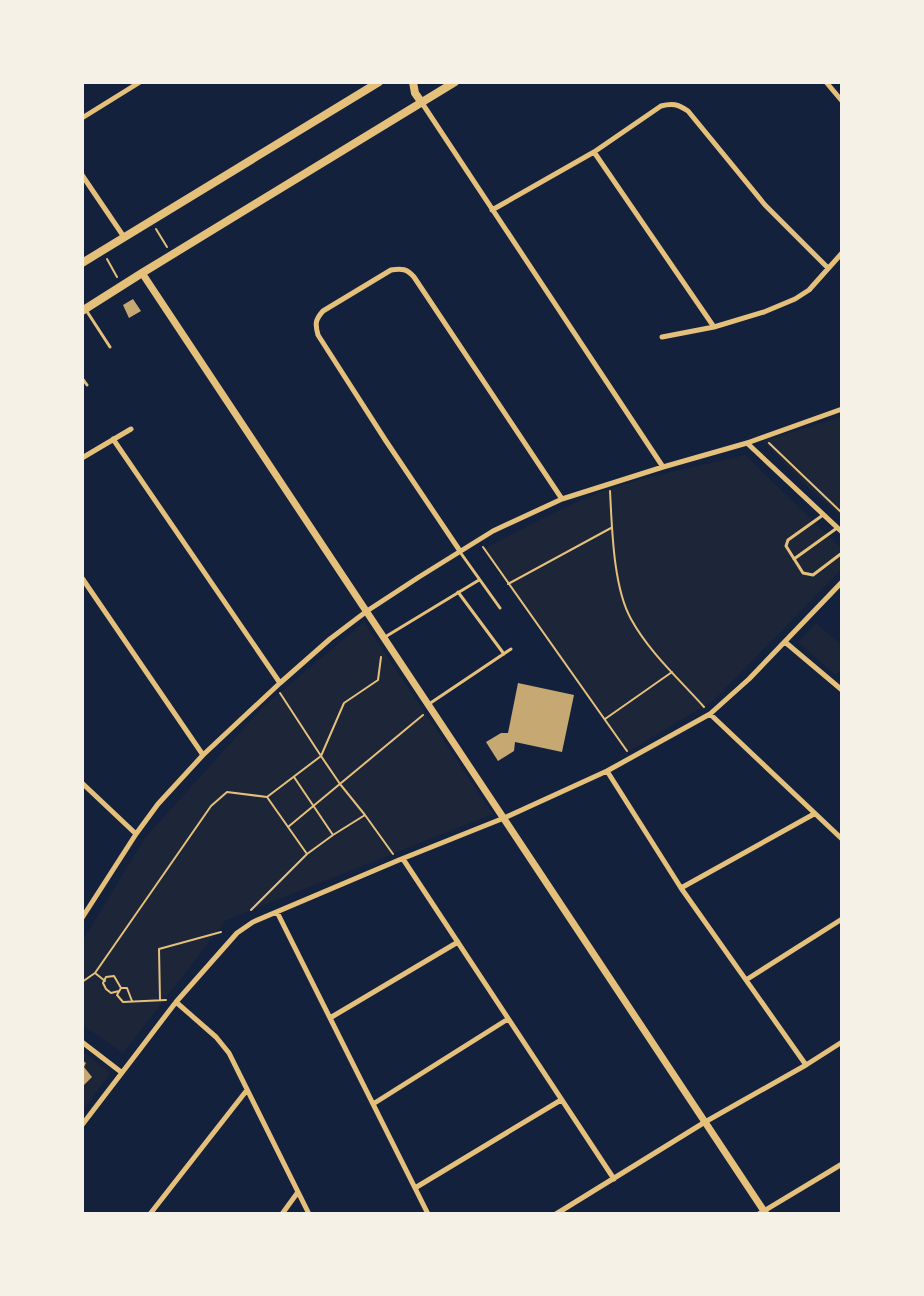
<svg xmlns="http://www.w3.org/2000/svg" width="924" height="1296" font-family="Roboto,sans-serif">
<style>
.green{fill:#1d2539}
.building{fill:#c6a872}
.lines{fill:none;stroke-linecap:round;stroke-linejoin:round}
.path{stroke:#e5c07b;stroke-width:2}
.service{stroke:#e5c07b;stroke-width:3}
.minor{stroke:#e5c07b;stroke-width:5}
.tertiary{stroke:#e5c07b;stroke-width:7}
.secondary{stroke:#e5c07b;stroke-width:8}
</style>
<rect width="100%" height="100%" fill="#14213d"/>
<path class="green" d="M841,417V516L810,489L763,441Z
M745,455L841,548V570L714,700L626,753L484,549C522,529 560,508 601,492C647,475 697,467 745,455Z
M364,622L493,814L226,920L123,1053L83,1025V940L145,838L264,706Z
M816,623L841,645V669L836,675L798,642Z
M83,1051L110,1073L83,1111Z"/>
<path class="building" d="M133,299L141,311L129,318L123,305Z
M518,683L574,695L562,752L515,742L514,751L498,761L486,742L501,733H508Z
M82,1060L86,1063L84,1067L92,1077L82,1087Z"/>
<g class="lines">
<path class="path" d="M156,229L167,247
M107,259L117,277
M769,443L842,513
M610,491C612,527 613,587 631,619C649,652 679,679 704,707
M483,547L627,751
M508,584L611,528
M280,693L321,756L344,703L378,680L381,657
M605,719L672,672
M294,777L333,835
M365,815L393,854
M288,827L423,715
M251,910L307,854L333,835L365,815L340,784L321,756L267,797
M95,973L105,981
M82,982L95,973L211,806L227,792L267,797L307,854
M119,991L111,993L106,989L103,983L106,977L114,976L121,988
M160,1000L159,949L221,932
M132,1001L127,988H121L117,995L123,1002L166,1000"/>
<path class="service" d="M86,310L110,347
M82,378L87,385
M823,515L788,540L786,546L803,573L813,575L842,553
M460,552L500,608
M794,559L837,528
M458,592L504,654
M385,637L479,580
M429,704L511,649"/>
<path class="minor" d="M826,82L842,101
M422,103L663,467
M82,118L140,82
M594,152L714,327
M82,175L124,237
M492,210L594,152L661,106C672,103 678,104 688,111L765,205L828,268
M662,337L714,327L764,312L795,299L809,290L842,253
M113,439L280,683
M747,443L842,532
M82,458L131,429
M460,551L386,441L318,335C315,324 315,320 323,311L391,270C402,268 407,269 414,277L562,499
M82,578L203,755
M785,642L842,690
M710,714L842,839
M607,771L681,888L806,1065
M82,783L136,834
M403,859L614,1179
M681,888L814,814
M277,912L428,1214
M82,918L136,834L158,804L203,755L280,683L330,639L367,611L419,577L493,531L562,499L663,467L747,443L842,409
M746,980L842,919
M176,1002L216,1037L229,1053L309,1214
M330,1018L458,942
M82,1042L121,1072
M373,1104L508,1019
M82,1125L176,1002L237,933L253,922L399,860L504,818L607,771L710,714L749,679L842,582
M415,1188L561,1100
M150,1214L247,1090
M282,1214L298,1192
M556,1214L705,1122L806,1065L842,1042
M759,1214L842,1164"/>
<path class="tertiary" d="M142,273L766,1214"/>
<path class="secondary" d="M413,82L415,93L422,103
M82,263L379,82
M82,311L142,273L455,82"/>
</g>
<rect width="924" height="1296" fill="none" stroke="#f6f1e7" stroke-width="168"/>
</svg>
